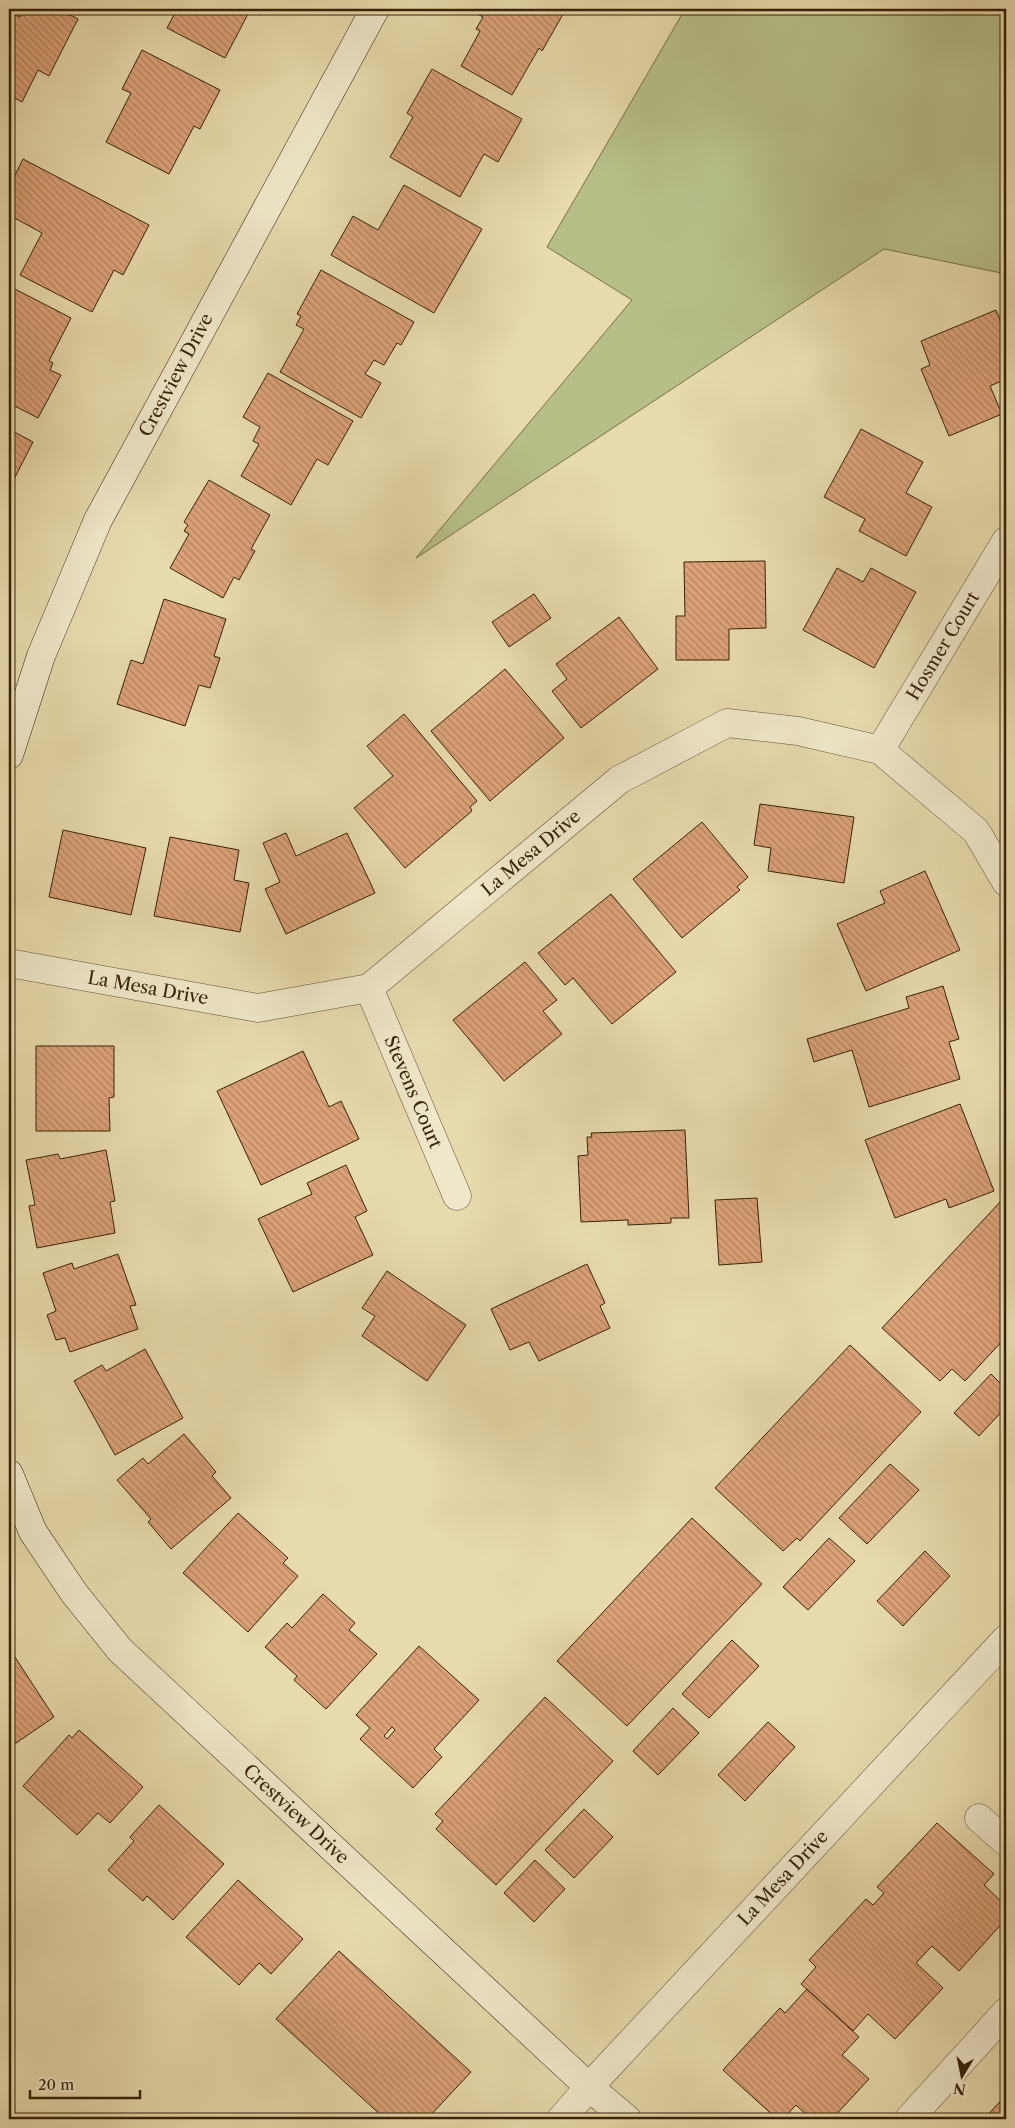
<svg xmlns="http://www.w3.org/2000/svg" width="1015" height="2128" font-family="'Libre Caslon Text',serif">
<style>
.green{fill:#b7bf89;stroke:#767048}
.building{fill:url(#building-back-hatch);stroke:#362207;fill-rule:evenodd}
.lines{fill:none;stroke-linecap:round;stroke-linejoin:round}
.minor-casing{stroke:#625030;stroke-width:29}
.secondary-casing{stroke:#362207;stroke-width:29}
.minor{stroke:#efe7ca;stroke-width:28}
.secondary{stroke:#efe7ca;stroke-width:28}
.labels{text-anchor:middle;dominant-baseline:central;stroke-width:4;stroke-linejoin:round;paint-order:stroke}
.street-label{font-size:18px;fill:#362207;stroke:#efe7ca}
</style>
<defs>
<pattern id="building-back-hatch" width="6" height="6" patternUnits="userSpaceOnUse" patternTransform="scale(1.25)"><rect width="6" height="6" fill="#dda278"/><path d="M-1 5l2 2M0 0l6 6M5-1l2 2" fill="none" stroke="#b48460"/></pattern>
</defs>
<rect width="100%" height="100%" fill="#e7daad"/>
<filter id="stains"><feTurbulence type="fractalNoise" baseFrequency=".004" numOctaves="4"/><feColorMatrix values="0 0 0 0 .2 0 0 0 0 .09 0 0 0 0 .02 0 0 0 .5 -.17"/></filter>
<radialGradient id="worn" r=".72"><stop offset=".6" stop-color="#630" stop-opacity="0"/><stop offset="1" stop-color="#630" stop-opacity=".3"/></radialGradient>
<path class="green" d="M685,9H1006V274L884,249L416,558L632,300L547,247Z"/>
<path class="building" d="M24,9H59L78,19L49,76L38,70L22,102L9,95V11L20,17Z
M177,9H263L260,15L250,10L225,58L167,28Z
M468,9H566L542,51L539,48L512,95L461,66L480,31L476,29L483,17Z
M142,50L220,90L200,129L194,126L169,174L106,142L131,93L122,89Z
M432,69L522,119L498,162L484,154L460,197L390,157L413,117L407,113Z
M23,159L149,225L123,275L114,270L92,312L20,275L42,233L9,215V187Z
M404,185L482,229L434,313L331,255L353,216L378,230Z
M321,270L414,322L401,345L397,343L384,365L374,360L365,374L381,383L361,418L280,372L304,329L296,325L301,316L297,314Z
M13,288L71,318L49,361L53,363L50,370L61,375L38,418L9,403V296Z
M996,310L1006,335V379L990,386L1002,414L949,436L921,369L930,365L921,341Z
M268,373L353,421L328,465L317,459L291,505L241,476L259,444L253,441L260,427L243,417Z
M9,429L33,442L9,489Z
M861,429L923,462L906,493L932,507L906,556L859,531L865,519L824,497Z
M209,480L270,515L251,549L255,551L239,580L234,577L223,598L170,568L189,534L184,531L188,525L184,522Z
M765,561L766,628L729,629V660H676V616H685L684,562Z
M837,568L863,582L871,568L916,592L874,668L803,630Z
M534,594L551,618L509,647L492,622Z
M164,599L226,619L214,656L220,658L210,688L199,685L185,726L117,704L131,660L143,664Z
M619,617L658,669L581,728L552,691L567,679L556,664Z
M505,669L564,738L490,801L431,731Z
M404,714L477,801L470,807L472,811L405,868L354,808L393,776L367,746Z
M760,804L854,817L844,883L768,871L771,848L754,845Z
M702,822L748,877L737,887L740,890L682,938L633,879Z
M63,830L146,848L131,915L49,897Z
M286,833L296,856L347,833L375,893L286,934L265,889L280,882L263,843Z
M170,837L239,850L234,880L249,883L240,932L154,916Z
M925,871L960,950L866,991L837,924L885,903L880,891Z
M611,894L676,972L612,1024L573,978L565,985L538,953Z
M525,962L557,1000L543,1011L562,1034L504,1081L453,1020Z
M943,986L959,1039L949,1042L960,1079L869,1107L852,1050L814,1062L807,1039L909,1008L906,997Z
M36,1046H114V1097L109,1098L110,1131H36Z
M303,1051L329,1107L341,1101L359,1139L261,1185L217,1091Z
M960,1104L994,1191L949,1208L946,1199L895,1218L865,1140Z
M685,1130L689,1218H671V1223L628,1225V1220L581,1222L578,1156L588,1155L587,1137H592L591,1133Z
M106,1150L115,1201L110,1202L115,1233L37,1248L29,1206L35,1205L26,1160L58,1154L60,1159Z
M346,1165L367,1211L355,1217L373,1255L293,1292L258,1219L312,1194L307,1183Z
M757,1198L762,1262L719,1265L715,1200Z
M1001,1201L1006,1206V1337L965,1381L952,1369L940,1381L882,1328Z
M118,1254L136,1305L130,1306L138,1329L70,1352L65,1338L56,1340L47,1315L56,1311L43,1273L72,1263L74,1269Z
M587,1264L605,1303L600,1306L610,1328L539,1361L529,1342L510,1350L491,1309Z
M387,1271L466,1325L427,1381L362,1336L375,1316L362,1308Z
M850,1345L921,1412L800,1541L797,1538L783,1551L715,1488Z
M145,1349L183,1418L115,1455L74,1381L102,1365L106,1371Z
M991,1374L1006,1389V1407L979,1436L954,1413Z
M184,1434L216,1472L212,1476L231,1498L171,1549L148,1522L151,1519L117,1480L143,1458L148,1464Z
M890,1464L919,1490L867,1544L839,1518Z
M238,1513L288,1558L283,1563L298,1576L248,1632L183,1573Z
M692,1518L762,1584L627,1726L557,1661Z
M829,1538L855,1561L808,1610L783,1587Z
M925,1551L950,1576L903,1626L877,1601Z
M323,1594L355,1623L349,1630L377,1654L326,1709L294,1680L297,1676L265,1647L287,1623L292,1628Z
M732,1640L759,1666L709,1718L682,1694Z
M419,1646L479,1700L434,1749L442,1757L413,1788L360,1739L370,1728L356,1715ZM392,1727L395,1730L387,1739L384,1736Z
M9,1648L54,1717L9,1748Z
M545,1697L613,1761L496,1885L436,1829L443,1821L435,1814Z
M673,1708L699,1733L658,1775L633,1751Z
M768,1722L795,1747L745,1801L718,1775Z
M79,1730L143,1787L110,1823L98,1813L77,1835L23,1786L69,1735L72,1738Z
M159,1805L224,1864L173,1920L147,1896L143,1901L108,1870L134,1841L130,1837Z
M584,1809L613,1837L574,1878L545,1850Z
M937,1823L994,1874L984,1885L1006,1906V1919L959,1971L932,1946L916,1963L943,1988L895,2039L868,2014L853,2031L801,1984L816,1967L809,1960L866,1899L873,1905L884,1893L877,1887Z
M535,1860L565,1889L534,1922L504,1893Z
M238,1880L303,1939L271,1974L259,1963L239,1985L186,1937Z
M339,1951L471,2072L427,2119H385L276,2019Z
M807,1989L859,2037L842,2055L869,2079L832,2119H811L796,2105L783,2119H777L723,2070L780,2008L785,2013Z
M1006,2095V2119H984Z"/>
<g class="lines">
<defs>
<path id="minor" d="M880,750L1006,541
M9,963L258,1008L369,988L619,780L727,723L798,731L880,750L976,831L1006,882
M369,988L457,1196
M979,1818L1006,1842
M561,2119L589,2087L1006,1639
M909,2119L1006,2012"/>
<path id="secondary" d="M9,755L41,656L98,520L375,9
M9,1474L33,1532L74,1593L120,1650L589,2087L627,2119"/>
</defs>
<use href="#minor" class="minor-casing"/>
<use href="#secondary" class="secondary-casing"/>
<use href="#minor" class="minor"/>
<use href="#secondary" class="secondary"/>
</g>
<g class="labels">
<g class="street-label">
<text transform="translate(176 375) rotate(-62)">Crestview Drive</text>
<text transform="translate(943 646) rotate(-59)">Hosmer Court</text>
<text transform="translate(531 853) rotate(-40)">La Mesa Drive</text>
<text transform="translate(148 988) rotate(10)">La Mesa Drive</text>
<text transform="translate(413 1092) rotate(67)">Stevens Court</text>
<text transform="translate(296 1814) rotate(43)">Crestview Drive</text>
<text transform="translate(783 1878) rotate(-47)">La Mesa Drive</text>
</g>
</g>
<rect width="1015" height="2128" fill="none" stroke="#e7daad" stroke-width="30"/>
<rect x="10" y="10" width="995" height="2108" fill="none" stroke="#362207" stroke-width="2.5"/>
<rect x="15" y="15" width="985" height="2098" fill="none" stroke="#362207"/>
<g transform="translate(962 2076) rotate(190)" stroke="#efe7ca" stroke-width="4" paint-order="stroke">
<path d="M0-4L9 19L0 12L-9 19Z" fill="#362207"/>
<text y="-8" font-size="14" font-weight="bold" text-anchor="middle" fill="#362207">N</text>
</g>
<path d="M30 2090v8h110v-8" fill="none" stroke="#362207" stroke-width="2.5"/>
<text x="38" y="2090" font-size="15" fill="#362207" stroke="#efe7ca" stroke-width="4" paint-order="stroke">20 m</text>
<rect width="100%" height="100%" filter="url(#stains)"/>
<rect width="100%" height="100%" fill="url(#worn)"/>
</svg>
